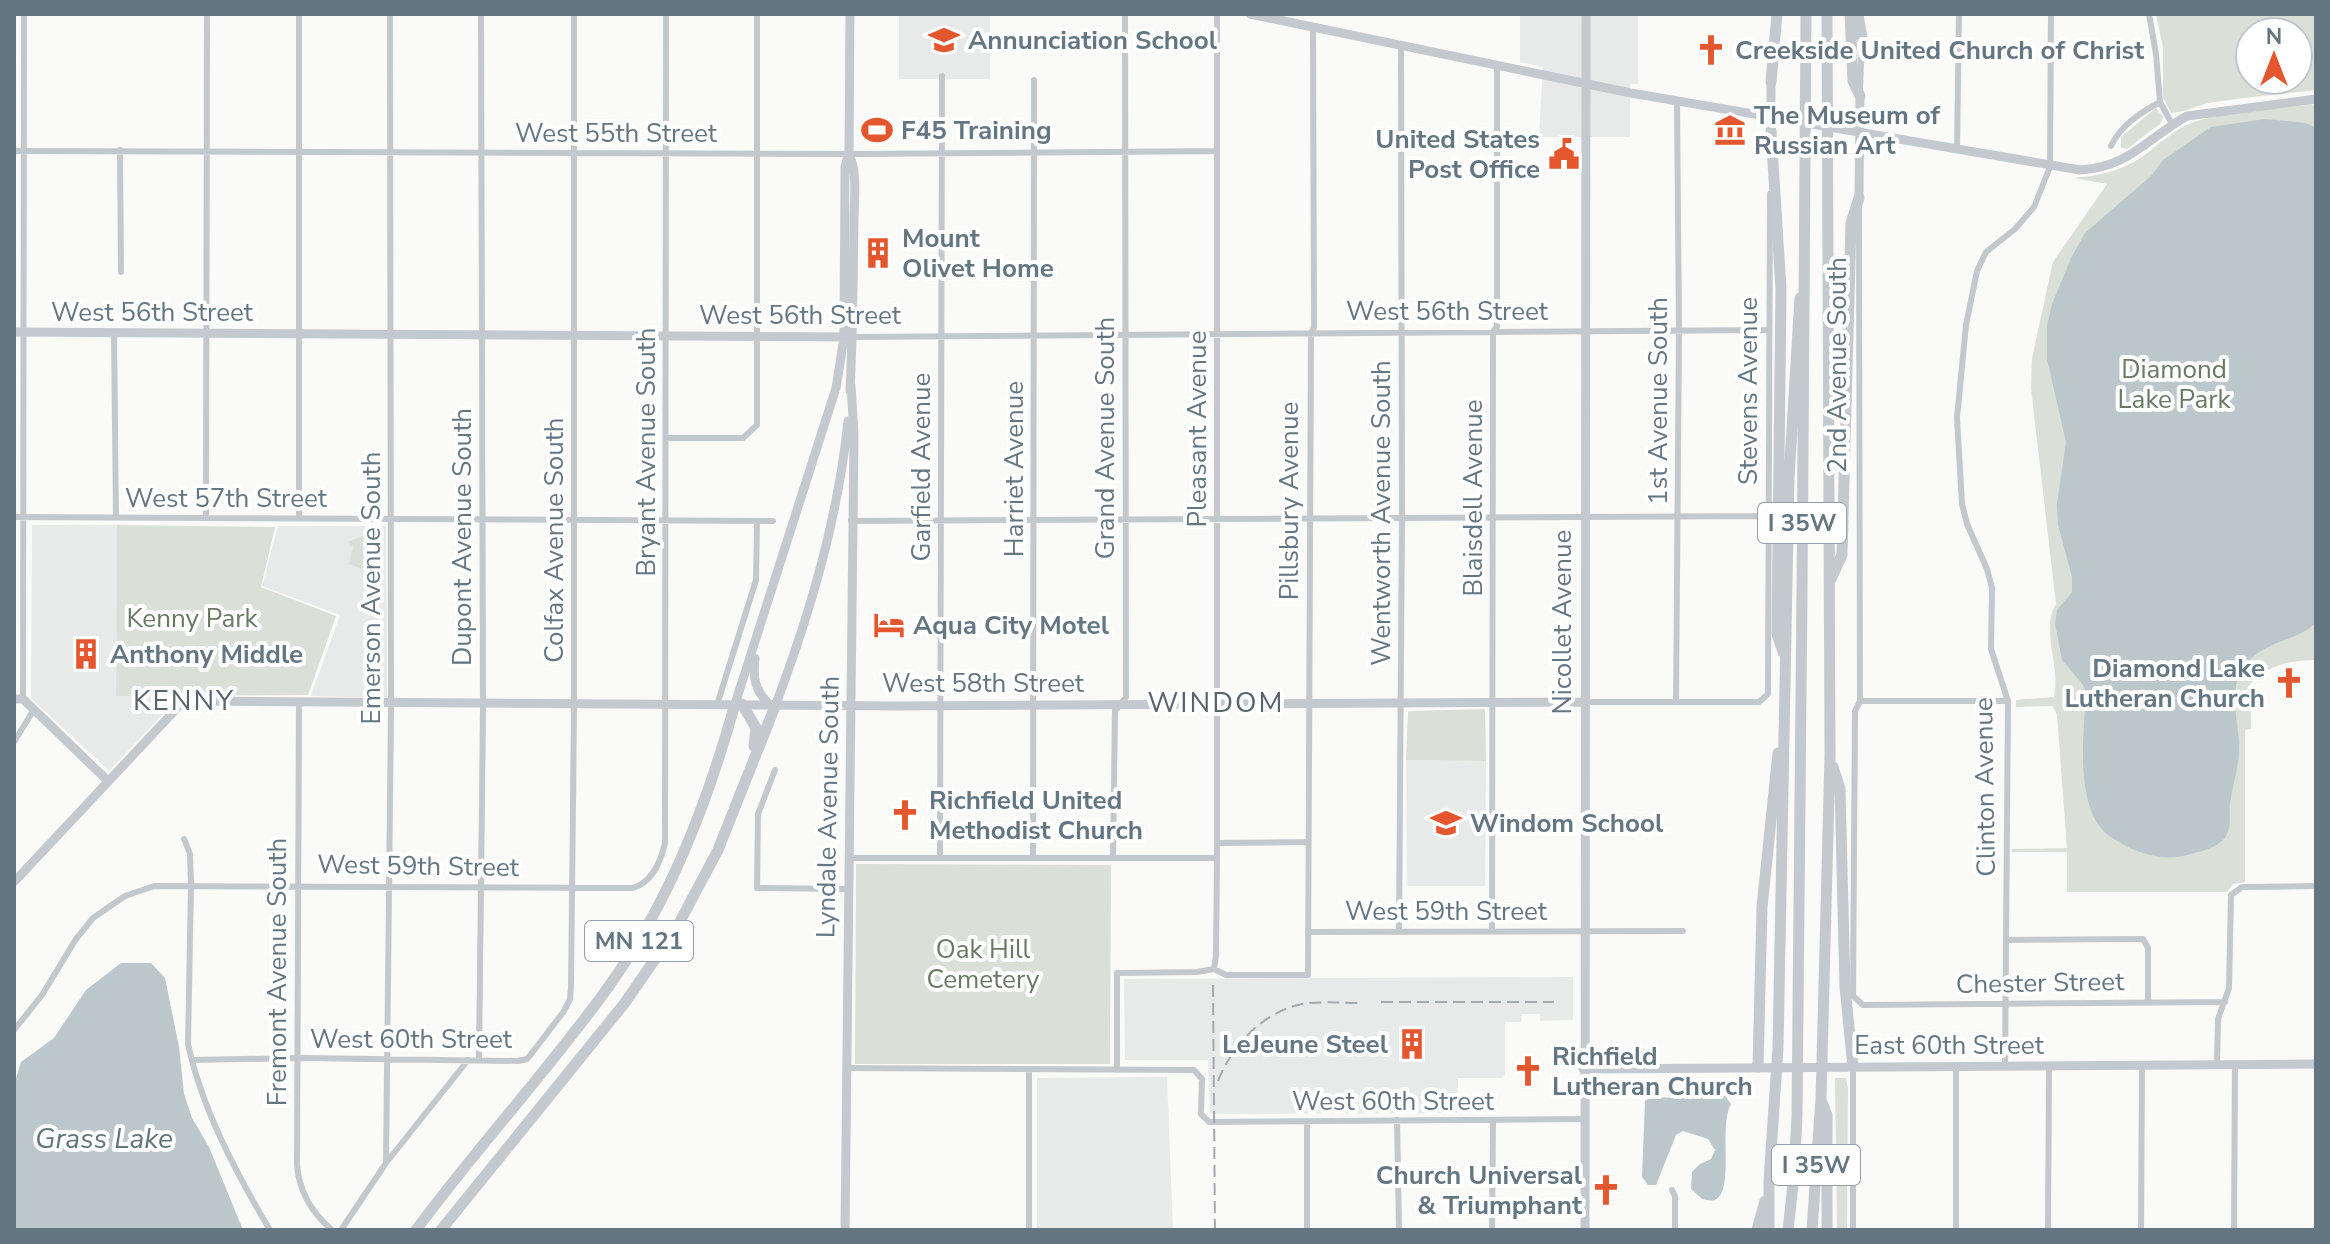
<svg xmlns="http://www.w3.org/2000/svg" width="2330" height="1244" font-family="'Nunito Sans',sans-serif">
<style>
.built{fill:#e8e9e9}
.green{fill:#dadfd7;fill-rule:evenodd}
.water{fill:#bbc7cb}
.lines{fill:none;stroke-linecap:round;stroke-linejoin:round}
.street{stroke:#c3c8cc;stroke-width:6}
.secondary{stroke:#c3c9ce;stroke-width:9}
.highway{stroke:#c3c9ce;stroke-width:11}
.rail{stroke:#a2aab0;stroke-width:2;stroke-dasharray:12 6;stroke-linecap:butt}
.labels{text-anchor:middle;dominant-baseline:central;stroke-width:8;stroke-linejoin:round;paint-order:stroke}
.shield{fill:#fff;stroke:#939fa8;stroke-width:2}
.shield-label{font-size:24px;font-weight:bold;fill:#657683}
.poi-label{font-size:26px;font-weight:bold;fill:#657683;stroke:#fff;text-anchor:start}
.street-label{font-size:26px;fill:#657683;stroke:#fff}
.park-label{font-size:26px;fill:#687a64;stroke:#fff}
.neighbourhood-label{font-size:28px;letter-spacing:2px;fill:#57646e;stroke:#fff}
.water-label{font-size:28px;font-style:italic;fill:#60757c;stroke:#fff}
</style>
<rect width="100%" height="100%" fill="#fafaf8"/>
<path class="built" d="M899,14H990V79H899Z
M1520,14H1638V84H1630V137H1539L1543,67L1520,62Z
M32,525H117L116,696H180L109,771L31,698Z
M278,526H386L387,698L311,696L340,615L262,586Z
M1406,760L1486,761L1485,886H1407Z
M1573,977V1020L1540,1021V1014H1522L1521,1022H1505V1075L1502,1078H1458L1457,1113L1210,1114L1208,1060H1125L1124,979Z
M1167,1077L1173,1230H1037V1078Z"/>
<path class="green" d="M2156,14H2316V90C2282,94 2248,97 2214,102C2200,104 2184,113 2171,113L2163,97V48ZM2298,32V80H2250V32Z
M2316,104V660C2290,660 2269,665 2250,684L2251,729L2245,730V882L2233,884L2227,892H2067V852H2012V849L2067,848L2057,715L2053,706L2016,707V700L2054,697C2061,666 2040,630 2056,604L2031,388L2032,358L2053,262L2107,184L2074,178C2099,176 2122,171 2143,156C2160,144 2174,129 2194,122C2232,109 2277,109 2316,104Z
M2156,108L2163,117L2161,123L2127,149L2121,147V137Z
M117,525L275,527L261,587L336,616L308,695L116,696Z
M382,529V547L373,573L349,564L353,546L347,542Z
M1485,709L1486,761L1406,760L1408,711Z
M856,864L1111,865L1110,1064H855Z
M1835,1078H1846L1848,1089L1847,1230H1837Z"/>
<path class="water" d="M2265,119L2305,123L2316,127V623C2293,644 2259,640 2241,672C2228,696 2240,725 2239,750C2239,768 2232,786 2230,804C2229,815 2232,830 2224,839C2216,848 2202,851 2191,854C2164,863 2134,853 2111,837C2073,812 2084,733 2086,693L2083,685L2062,660L2055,624L2057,610L2072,592V577L2058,525L2057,504L2066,442L2047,359V326L2052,304L2071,258L2085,233L2151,176L2163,160L2211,127Z
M121,963H151L165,978L179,1047L184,1094L192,1118L209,1147L243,1230H14V1085L21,1062L54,1038L86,990Z
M1712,1087L1729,1091L1727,1099L1731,1104C1718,1126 1735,1191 1715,1200C1712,1201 1705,1200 1702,1199L1691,1189L1692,1172L1700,1164L1711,1159L1715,1150L1708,1139L1683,1131L1676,1135L1656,1185H1648L1642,1177L1645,1101L1650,1097L1685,1098Z"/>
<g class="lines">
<path class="street" d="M2149,14L2156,54L2160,102L2172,124
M1860,90L1862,38
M2111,146C2121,125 2140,113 2160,102
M1957,149L1959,14
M120,150L121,272
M14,151L861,154L1217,151
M1859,209L1860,701L1855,711L1853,996L1863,1005L2225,1002
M114,333L116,517
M853,337L1768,330
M666,438H743L757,425V14
M14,517L773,521
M206,518L207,14
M299,518V14
M851,521L1769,516
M23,699L24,14
M1676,701L1679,331L1677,101
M1860,701H2008
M299,702L297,1165C299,1191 312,1213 332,1230
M1584,702H1759L1768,694L1770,194
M717,705L756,580L757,521
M14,742L33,711
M775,770L758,814L757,888L848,889
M184,839L190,854L191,884L188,1044C202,1109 236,1173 270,1230
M1217,843L1308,842
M848,858H1217
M940,858L942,76
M1033,858L1034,80
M1113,858L1115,711L1126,697L1125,14
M1492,931L1493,332L1497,326V65
M1308,932L1683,931
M1399,932L1402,518L1401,46
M2007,940L2143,939L2148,948V1002
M1214,969L1216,956L1217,858V14
M14,1030L42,995L76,939L93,918L125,896L154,886L633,888C652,882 661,861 665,843L666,14
M192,1060L303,1058L518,1061L527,1059L532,1053L564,1011L570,999L571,987L574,710V14
M479,1060L483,710L481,14
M2217,1065L2218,1019L2229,988L2231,895L2242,887L2316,886
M2005,1066L2008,701L1991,649L1992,588L1987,569L1967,524L1962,504L1957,418L1966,325L1977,271L1986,252L2015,229L2034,207L2050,167L2051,14
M1853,1067V1230
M847,1068L1194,1070L1202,1079L1201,1114L1209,1122L1584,1119
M1117,1070V973L1197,972L1214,969L1226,975H1308L1311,334L1314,327L1313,27
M1397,1120L1399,1230
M386,1163L391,710L390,14
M1672,1190L1675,1196V1230
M341,1230L386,1163L468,1060
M1029,1230V1069
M1307,1230V1121
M1492,1230L1493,1120
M1956,1230V1067
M2048,1230L2049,1066
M2141,1230L2142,1065
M2234,1230L2235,1065"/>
<path class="secondary" d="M850,14L849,154C858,172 854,201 854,222C853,278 853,334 850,391
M1250,14L1631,93L2080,170C2128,168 2149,137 2187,116L2316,99
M1771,123V82
M1859,198L1860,96
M14,332L853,337
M755,658C753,678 754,689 769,704
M14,699H23L108,781
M735,704L836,388L844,338L845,166L849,154
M776,704C810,613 838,519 848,421
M14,882L179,706L190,701L897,706L1584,702
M1583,1069L2316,1064
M845,1230L854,435L851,385
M1585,1230L1586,14"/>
<path class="highway" d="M1850,14L1853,81L1860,96
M1858,14L1862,38
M1771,82L1777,14
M1771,131L1781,289L1777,634L1783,652
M1831,579L1842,555L1851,223L1859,198
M742,704L756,728L754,746
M1833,767L1840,789L1845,987L1853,1067
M1758,1067L1762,907L1778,753
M1821,1100L1827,1115V1230
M416,1230C477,1147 549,1070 609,986C670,901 707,804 735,704
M441,1230L624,1004L676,929L718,850L776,704
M1757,1230L1765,1201
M1769,1230V1181L1778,1048L1789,478L1800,298
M1788,1230L1794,1175L1797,1116C1799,749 1806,381 1806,14
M1812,1230L1821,1099L1830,755L1827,14"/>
<path class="rail" d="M1213,985L1215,1230
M1381,1002H1554
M1218,1081C1232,1045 1263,1012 1302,1004C1320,1001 1339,1003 1358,1003"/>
</g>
<defs>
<symbol id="school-bare" viewBox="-9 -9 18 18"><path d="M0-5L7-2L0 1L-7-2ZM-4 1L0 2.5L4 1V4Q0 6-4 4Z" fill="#e4572e" stroke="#fff" stroke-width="2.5" paint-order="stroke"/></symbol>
<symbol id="church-bare" viewBox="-9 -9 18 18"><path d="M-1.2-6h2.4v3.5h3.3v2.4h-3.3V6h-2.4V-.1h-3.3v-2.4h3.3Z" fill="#e4572e" stroke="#fff" stroke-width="2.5" paint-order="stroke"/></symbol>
<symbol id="stadium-bare" viewBox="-9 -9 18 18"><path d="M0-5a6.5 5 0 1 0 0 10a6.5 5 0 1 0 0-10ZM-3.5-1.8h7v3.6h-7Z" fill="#e4572e" stroke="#fff" stroke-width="2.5" paint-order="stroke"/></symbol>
<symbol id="museum-bare" viewBox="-9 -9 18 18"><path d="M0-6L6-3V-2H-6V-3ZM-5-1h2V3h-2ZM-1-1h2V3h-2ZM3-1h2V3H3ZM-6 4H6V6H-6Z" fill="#e4572e" stroke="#fff" stroke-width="2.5" paint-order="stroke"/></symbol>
<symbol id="civic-bare" viewBox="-9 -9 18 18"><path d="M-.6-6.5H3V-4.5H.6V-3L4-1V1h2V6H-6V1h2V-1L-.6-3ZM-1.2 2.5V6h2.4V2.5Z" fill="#e4572e" stroke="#fff" stroke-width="2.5" paint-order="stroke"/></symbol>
<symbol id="building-bare" viewBox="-9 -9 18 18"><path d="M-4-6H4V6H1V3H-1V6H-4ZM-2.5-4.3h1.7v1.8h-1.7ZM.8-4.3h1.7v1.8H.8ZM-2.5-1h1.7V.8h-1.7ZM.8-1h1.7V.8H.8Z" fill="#e4572e" stroke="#fff" stroke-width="2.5" paint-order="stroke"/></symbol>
<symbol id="hotel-bare" viewBox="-9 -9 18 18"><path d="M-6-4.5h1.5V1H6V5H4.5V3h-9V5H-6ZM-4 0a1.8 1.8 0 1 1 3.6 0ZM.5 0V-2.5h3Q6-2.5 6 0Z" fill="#e4572e" stroke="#fff" stroke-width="2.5" paint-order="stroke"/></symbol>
</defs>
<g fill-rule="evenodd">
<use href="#school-bare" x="922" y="18" width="44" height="44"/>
<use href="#church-bare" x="1689" y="28" width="44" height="44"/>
<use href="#stadium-bare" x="855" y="108" width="44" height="44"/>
<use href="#museum-bare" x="1708" y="108" width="44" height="44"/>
<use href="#civic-bare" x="1542" y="132" width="44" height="44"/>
<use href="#building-bare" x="856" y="231" width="44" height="44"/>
<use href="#hotel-bare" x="867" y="603" width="44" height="44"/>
<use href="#building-bare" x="64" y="632" width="44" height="44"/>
<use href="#church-bare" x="2267" y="661" width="44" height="44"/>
<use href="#church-bare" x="883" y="793" width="44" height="44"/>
<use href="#school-bare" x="1424" y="801" width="44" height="44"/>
<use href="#building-bare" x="1390" y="1022" width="44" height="44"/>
<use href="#church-bare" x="1506" y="1049" width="44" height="44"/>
<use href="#church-bare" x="1584" y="1168" width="44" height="44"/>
</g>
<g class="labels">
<g class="shield">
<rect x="1758" y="503" width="88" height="40" rx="6"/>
<rect x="585" y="921" width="108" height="40" rx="6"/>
<rect x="1772" y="1145" width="88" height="40" rx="6"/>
</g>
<g class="shield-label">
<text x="1802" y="523">I 35W</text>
<text x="639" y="941">MN 121</text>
<text x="1816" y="1165">I 35W</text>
</g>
<g class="poi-label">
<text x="968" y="40">Annunciation School</text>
<text x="1735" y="50">Creekside United Church of Christ</text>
<text x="1754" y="115">The Museum of<tspan x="1754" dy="30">Russian Art</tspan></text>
<text x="901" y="130">F45 Training</text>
<text x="1540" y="139" text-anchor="end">United States<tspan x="1540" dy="30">Post Office</tspan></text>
<text x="902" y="238">Mount<tspan x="902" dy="30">Olivet Home</tspan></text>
<text x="913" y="625">Aqua City Motel</text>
<text x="110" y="654">Anthony Middle</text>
<text x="2265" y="668" text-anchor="end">Diamond Lake<tspan x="2265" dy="30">Lutheran Church</tspan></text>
<text x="929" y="800">Richfield United<tspan x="929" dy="30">Methodist Church</tspan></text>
<text x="1470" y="823">Windom School</text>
<text x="1388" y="1044" text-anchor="end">LeJeune Steel</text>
<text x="1552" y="1056">Richfield<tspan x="1552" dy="30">Lutheran Church</tspan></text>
<text x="1582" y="1175" text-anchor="end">Church Universal<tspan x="1582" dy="30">&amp; Triumphant</tspan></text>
</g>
<g class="street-label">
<text x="616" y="133">West 55th Street</text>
<text x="1447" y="311">West 56th Street</text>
<text x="152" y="312">West 56th Street</text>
<text x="800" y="315">West 56th Street</text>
<text transform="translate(1837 365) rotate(-90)">2nd Avenue South</text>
<text transform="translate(1748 391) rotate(-90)">Stevens Avenue</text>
<text transform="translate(1658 401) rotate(-90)">1st Avenue South</text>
<text transform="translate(1197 429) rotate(-90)">Pleasant Avenue</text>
<text transform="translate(1105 438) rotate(-90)">Grand Avenue South</text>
<text transform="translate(646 452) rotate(-90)">Bryant Avenue South</text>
<text transform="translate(921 467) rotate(-90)">Garfield Avenue</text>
<text transform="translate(1014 469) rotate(-90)">Harriet Avenue</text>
<text x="226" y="498">West 57th Street</text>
<text transform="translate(1473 498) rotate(-90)">Blaisdell Avenue</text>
<text transform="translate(1289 501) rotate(-90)">Pillsbury Avenue</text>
<text transform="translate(1381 513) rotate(-90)">Wentworth Avenue South</text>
<text transform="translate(462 537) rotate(-90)">Dupont Avenue South</text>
<text transform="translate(554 540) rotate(-90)">Colfax Avenue South</text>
<text transform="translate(371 588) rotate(-90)">Emerson Avenue South</text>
<text transform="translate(1562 622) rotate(-90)">Nicollet Avenue</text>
<text x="983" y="683">West 58th Street</text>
<text transform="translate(1985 787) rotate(-91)">Clinton Avenue</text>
<text transform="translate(828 807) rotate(-89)">Lyndale Avenue South</text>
<text transform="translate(418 866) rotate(1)">West 59th Street</text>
<text x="1446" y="911">West 59th Street</text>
<text transform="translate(277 972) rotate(-90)">Fremont Avenue South</text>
<text transform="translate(2040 983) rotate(-1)">Chester Street</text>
<text x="411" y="1039">West 60th Street</text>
<text x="1949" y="1045">East 60th Street</text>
<text x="1393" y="1101">West 60th Street</text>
</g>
<g class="park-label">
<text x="2174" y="369">Diamond<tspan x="2174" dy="30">Lake Park</tspan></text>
<text x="192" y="618">Kenny Park</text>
<text x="983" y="949">Oak Hill<tspan x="983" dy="30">Cemetery</tspan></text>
</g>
<g class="neighbourhood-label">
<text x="184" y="701">KENNY</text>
<text x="1216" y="703">WINDOM</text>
</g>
<g class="water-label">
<text x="104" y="1139">Grass Lake</text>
</g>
</g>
<rect width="2330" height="1244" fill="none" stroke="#657683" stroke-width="32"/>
<g transform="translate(2274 56)"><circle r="38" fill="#ffffff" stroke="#c1c8cd" stroke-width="2"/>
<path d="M0-6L14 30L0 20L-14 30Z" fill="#e4572e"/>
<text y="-12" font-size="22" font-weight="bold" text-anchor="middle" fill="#657683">N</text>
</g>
</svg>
